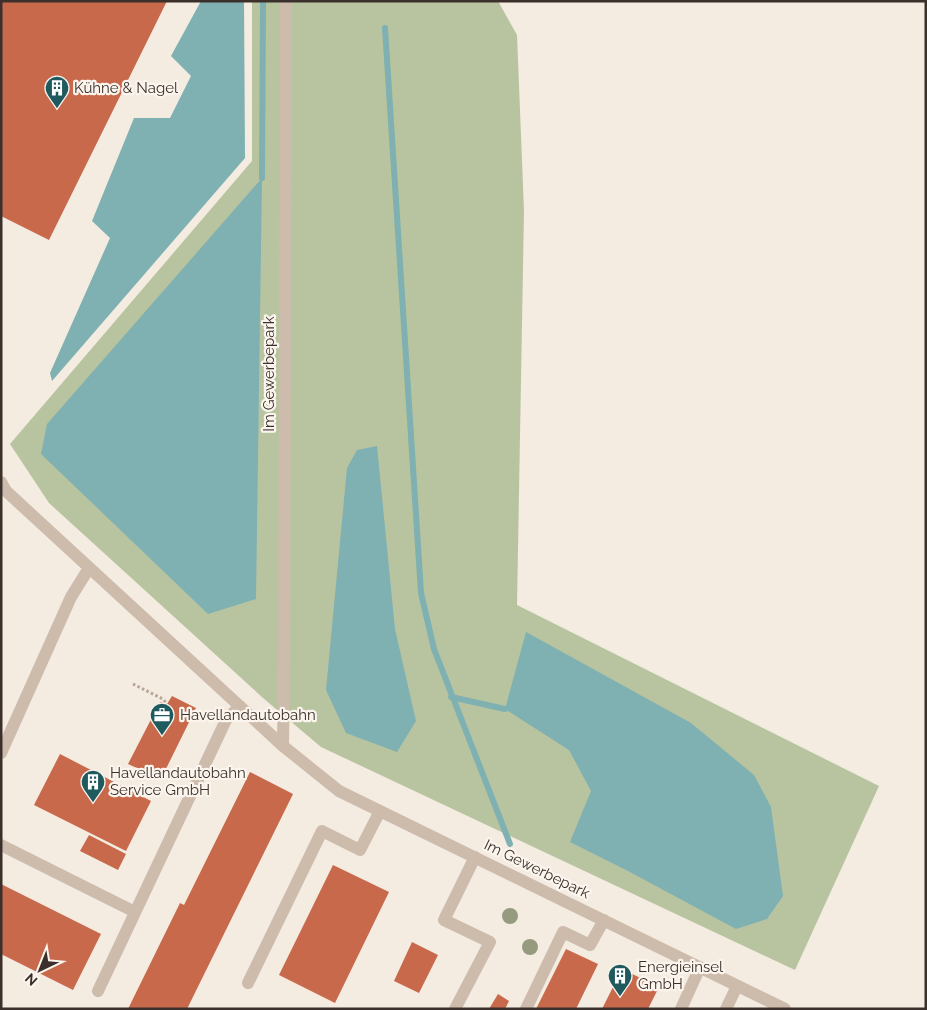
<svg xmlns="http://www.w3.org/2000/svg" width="927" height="1010" font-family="Raleway,sans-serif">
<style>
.green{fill:#b8c4a0}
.water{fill:#7fb0b2}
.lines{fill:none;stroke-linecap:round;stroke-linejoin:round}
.stream{stroke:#7fb0b2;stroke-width:6}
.building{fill:#c8694b}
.path{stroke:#b9a596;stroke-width:3;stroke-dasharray:2.5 2.5;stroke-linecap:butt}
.minor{stroke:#cdbbac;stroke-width:12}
.tree{fill:#969b7f}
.labels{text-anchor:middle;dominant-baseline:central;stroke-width:4.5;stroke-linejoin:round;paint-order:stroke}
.poi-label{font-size:15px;fill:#3b302b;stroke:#fbf5ee;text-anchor:start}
.street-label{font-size:15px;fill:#3b302b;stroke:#fbf5ee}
</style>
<rect width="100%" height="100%" fill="#f4ebe1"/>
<path class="green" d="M252,1H498L517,35L524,211L517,605L879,786L795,970L321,747L263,698L49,503L10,444L252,161Z"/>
<path class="water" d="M201,1H244L245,158L52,381L50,373L110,238L92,221L134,118H170L191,76L171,56Z
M262,178L256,599L208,614L41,454L47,424Z
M377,446L395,629L416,721L397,752L346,733L326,690L347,468L357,450Z
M526,632L691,723L754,775L771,807L783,896L767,919L736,929L628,871L570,842L591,791L569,750L505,709Z"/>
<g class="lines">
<path class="stream" d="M385,28L421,593L434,649L510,844
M262,178L263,1
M451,697L505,709"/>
</g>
<path class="building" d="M1,1H167L49,240L1,216Z
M172,696L196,708L161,779L128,764L160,702L167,704Z
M60,754L151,801L126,851L34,805Z
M250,772L293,794L187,1009H128L180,903L184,905Z
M89,835L126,854L118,870L80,851Z
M333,865L389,892L335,1003L279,975Z
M1,884L101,934L73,990L1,954Z
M412,942L438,955L419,993L394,981Z
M566,949L598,964L576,1009H536Z
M622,969L659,987L648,1009H602Z
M498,994L509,1001L505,1009H489Z"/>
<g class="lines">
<path class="path" d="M133,684L163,699L167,704"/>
<path class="minor" d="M1,482L6,491L283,746L339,791L785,1009
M283,746L284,664L286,1
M1,753L71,597L89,568
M1,845L135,912
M248,983L322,831L360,850L380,811
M98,991L226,720L240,706
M455,1009L490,942L444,920L475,857
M526,1009L563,932L590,945L604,920
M681,1009L700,967
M726,1009L737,986"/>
</g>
<g class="tree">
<circle cx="510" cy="916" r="8"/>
<circle cx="530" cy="947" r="8"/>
</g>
<defs>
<symbol id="building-pin" viewBox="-11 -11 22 30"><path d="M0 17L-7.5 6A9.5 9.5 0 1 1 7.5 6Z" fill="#1f5a5e" stroke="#fbf5ee"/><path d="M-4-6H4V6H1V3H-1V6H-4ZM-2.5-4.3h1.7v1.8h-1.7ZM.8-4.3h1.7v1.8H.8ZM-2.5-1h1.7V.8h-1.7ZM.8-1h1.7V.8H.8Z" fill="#fff"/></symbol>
<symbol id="office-pin" viewBox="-11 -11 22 30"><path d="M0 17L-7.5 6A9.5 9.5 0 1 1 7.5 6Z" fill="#1f5a5e" stroke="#fbf5ee"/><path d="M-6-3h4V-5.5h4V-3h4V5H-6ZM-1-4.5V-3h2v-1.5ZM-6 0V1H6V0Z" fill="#fff"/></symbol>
</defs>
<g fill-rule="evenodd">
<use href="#building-pin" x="43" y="74" width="28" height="38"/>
<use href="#office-pin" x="148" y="701" width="28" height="38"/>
<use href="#building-pin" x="79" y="768" width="28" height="38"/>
<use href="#building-pin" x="606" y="962" width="28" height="38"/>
</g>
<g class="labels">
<g class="poi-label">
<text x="74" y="88">Kühne &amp; Nagel</text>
<text x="180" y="715">Havellandautobahn</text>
<text x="110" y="773">Havellandautobahn<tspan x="110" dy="17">Service GmbH</tspan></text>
<text x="638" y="967">Energieinsel<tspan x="638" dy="17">GmbH</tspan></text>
</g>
<g class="street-label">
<text transform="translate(269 374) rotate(-90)">Im Gewerbepark</text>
<text transform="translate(537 869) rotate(26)">Im Gewerbepark</text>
</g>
</g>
<rect width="927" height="1010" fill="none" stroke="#3b302b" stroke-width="5"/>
<g transform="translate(40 970) rotate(223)" stroke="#fbf5ee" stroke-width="4" paint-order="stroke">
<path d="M0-4L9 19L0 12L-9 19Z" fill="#3b302b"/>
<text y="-8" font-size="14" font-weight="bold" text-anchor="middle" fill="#3b302b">N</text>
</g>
</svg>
